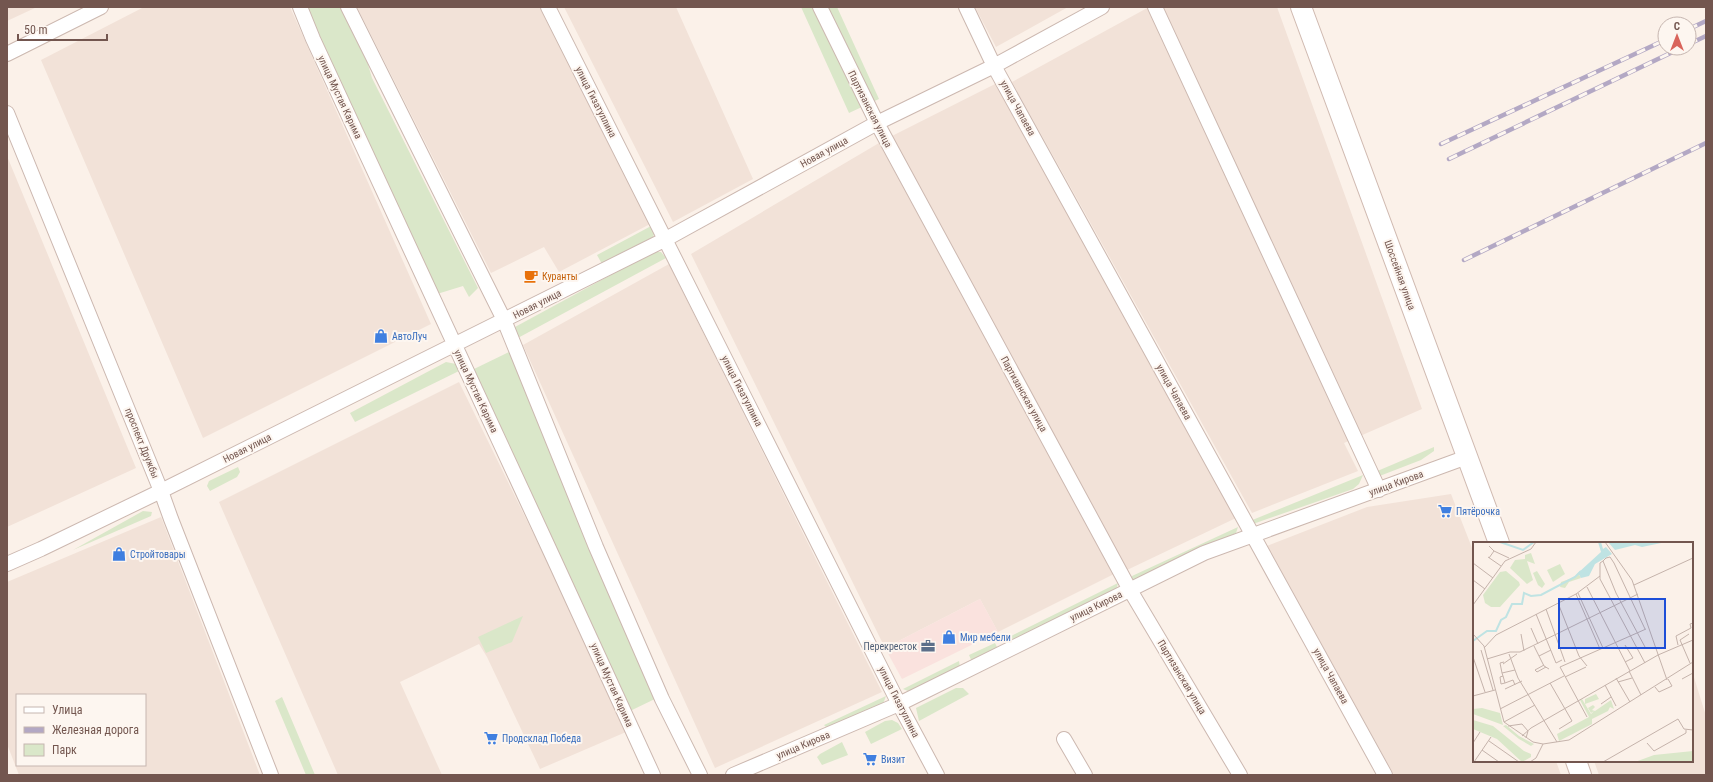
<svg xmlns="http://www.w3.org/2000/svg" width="1713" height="782" font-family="'Roboto Condensed',sans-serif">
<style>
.residential{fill:#f2e2d8;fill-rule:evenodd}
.commercial{fill:#fae2de}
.green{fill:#dae7c9}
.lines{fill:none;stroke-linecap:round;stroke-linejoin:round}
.street-casing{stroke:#ccb8b0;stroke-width:16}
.secondary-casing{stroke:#d0bab1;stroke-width:22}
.street{stroke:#fff;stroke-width:14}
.secondary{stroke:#fff;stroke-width:20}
.rail-casing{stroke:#b3a8c4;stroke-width:4.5}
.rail{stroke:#fdf6f0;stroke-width:3;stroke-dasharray:9;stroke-linecap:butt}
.labels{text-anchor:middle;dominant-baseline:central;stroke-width:4;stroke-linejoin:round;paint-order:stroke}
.street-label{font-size:10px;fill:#73564f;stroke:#fdf6f0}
.food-label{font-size:10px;fill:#c56008;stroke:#fdf6f0;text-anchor:start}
.shop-label{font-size:10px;fill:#366cbe;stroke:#fdf6f0;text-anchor:start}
.service-label{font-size:10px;fill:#4e5e75;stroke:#fdf6f0;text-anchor:end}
.inset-river{fill:none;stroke:#bfe3e3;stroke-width:2}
.inset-road{fill:none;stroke:#c5b3ab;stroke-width:1}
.view{fill:#1d4ed8;fill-opacity:0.15;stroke:#1d4ed8;stroke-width:2}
.inset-edge{fill:none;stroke:#73564f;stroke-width:2}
</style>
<rect width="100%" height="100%" fill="#fbf1e9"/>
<path class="residential" d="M7,7H37L7,21Z
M144,7H290L431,324L203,438L41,60Z
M357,7H540L652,223L559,272L544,247L491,273Z
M564,7H676L753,179L673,222Z
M975,7H1068L996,47Z
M1149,7H1277L1422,409L1344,443L1358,471L1252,513L1012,82Z
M997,83L1236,518L1127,570L892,136Z
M879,143L1114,574L998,632L980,599L885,648L691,254Z
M7,156L136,468L7,527Z
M669,264L882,692L715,768L523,345Z
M459,382L557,582L626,732L540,769L487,657L479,644L400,682L442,775H338L219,502Z
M1451,494L1474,553V761H1556L1561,775H1394L1267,546L1367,507Z
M161,517L260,775H19L7,744V582ZM17,695H145V765H17Z
M1692,671L1706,716V775H1599L1594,761H1692Z"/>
<path class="commercial" d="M980,599L998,632L902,679L885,648Z"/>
<path class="green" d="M306,7H341L364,51L372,78L478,288L469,297L463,286L437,294Z
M801,7H837L879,99L849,113Z
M653,225L655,232L653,237L602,264L597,255Z
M653,252H661L666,258L516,339L512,331L515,327Z
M509,352L659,697L630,711L474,369Z
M446,362L456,364L459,371L355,422L350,413Z
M1434,447V451L1421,460L1377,477L1375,472Z
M238,467L240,472L237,477L210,491L207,486L209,481Z
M1363,475L1359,484L1353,489L1253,524L1250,521Z
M143,511L152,512L151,516L73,550Z
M1238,527L1236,533L1138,580H1132V576Z
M1118,583L1116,591L1010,643L1007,638Z
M523,616L512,642L486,653L478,637Z
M995,643L998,649L972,662L969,655Z
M959,661L960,667L915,690L908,691L903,689Z
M956,688H963L969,694L919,721L916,708Z
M886,696L883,704L828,729L824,725Z
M282,697L315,775H306L275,701Z
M892,720L898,723L902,729L871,744L865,732L885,721Z
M842,742L848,755L822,765L817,757L820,754Z"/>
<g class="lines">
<defs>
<path id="street" d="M300,7L313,39C426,284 541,529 653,775
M348,7L504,320L596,547L662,699L700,775
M548,7L899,704L937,775
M820,7L877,123L1130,590L1240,775
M966,7L994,66L1385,775
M1155,7L1379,490
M7,54L101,7
M7,113L161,491L171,519L271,775
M7,564L41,549L161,491L666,239L877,123L994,66L1102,7
M1064,739L1085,775
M733,775L899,704L1204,553L1467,457"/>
<path id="secondary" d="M1301,7L1499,543
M1576,761L1581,775"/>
</defs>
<use href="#street" class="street-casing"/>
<use href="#secondary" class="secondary-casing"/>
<use href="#street" class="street"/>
<use href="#secondary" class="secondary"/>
<defs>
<path id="rail" d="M1689,29L1706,21
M1689,44L1706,36
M1441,144L1665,40
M1449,159L1681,48
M1464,260L1706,143"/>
</defs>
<use href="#rail" class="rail-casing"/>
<use href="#rail" class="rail"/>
</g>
<defs>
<symbol id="cafe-bare" viewBox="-9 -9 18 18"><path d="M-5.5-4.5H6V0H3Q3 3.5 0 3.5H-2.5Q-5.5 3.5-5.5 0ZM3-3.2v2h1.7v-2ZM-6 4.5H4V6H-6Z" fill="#e8710a" stroke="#fdf6f0" stroke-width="2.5" paint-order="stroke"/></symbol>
<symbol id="shop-bare" viewBox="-9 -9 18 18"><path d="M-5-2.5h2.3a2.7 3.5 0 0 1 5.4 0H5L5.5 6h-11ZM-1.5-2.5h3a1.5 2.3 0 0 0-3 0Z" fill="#3f7fe0" stroke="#fdf6f0" stroke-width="2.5" paint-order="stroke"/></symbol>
<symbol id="supermarket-bare" viewBox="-9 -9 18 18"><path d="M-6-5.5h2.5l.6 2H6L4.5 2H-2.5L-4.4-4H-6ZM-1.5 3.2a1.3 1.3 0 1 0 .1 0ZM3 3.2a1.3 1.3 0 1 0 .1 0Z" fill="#3f7fe0" stroke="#fdf6f0" stroke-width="2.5" paint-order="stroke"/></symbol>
<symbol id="office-bare" viewBox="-9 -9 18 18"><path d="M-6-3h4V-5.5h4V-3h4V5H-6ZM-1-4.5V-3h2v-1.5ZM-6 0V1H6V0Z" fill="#5c6f8a" stroke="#fdf6f0" stroke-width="2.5" paint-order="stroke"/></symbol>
</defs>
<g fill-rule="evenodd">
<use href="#cafe-bare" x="521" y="266" width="20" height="20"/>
<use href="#shop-bare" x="371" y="326" width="20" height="20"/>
<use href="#supermarket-bare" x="1435" y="501" width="20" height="20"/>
<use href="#shop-bare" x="109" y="544" width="20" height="20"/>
<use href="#shop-bare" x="939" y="627" width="20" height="20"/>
<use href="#office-bare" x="918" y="636" width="20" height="20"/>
<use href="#supermarket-bare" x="481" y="728" width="20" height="20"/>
<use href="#supermarket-bare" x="860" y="749" width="20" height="20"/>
</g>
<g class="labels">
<g class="street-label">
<text transform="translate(340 97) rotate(65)">улица Мустая Карима</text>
<text transform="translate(596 102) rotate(63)">улица Гизатуллина</text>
<text transform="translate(1018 108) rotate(61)">улица Чапаева</text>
<text transform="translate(870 109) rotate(63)">Партизанская улица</text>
<text transform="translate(824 152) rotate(-29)">Новая улица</text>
<text transform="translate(1400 275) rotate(70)">Шоссейная улица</text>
<text transform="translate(537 304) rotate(-27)">Новая улица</text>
<text transform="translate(476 391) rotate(65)">улица Мустая Карима</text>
<text transform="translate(742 391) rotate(63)">улица Гизатуллина</text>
<text transform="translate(1174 392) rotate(61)">улица Чапаева</text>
<text transform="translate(1024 394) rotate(61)">Партизанская улица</text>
<text transform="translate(142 443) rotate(68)">проспект Дружбы</text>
<text transform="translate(247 448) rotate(-27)">Новая улица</text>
<text transform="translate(1396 483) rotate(-20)">улица Кирова</text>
<text transform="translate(1096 606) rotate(-26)">улица Кирова</text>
<text transform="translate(1331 676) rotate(61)">улица Чапаева</text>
<text transform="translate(1182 677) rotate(59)">Партизанская улица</text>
<text transform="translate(612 685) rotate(66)">улица Мустая Карима</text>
<text transform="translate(899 702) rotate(63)">улица Гизатуллина</text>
<text transform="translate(803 745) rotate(-23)">улица Кирова</text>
</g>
<g class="food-label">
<text x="542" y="276">Куранты</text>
</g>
<g class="shop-label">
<text x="392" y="336">АвтоЛуч</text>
<text x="1456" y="511">Пятёрочка</text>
<text x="130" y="554">Стройтовары</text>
<text x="960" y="637">Мир мебели</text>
<text x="502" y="738">Продсклад Победа</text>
<text x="881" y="759">Визит</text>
</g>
<g class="service-label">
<text x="917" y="646">Перекресток</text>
</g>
</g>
<g transform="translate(1473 542)">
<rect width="220" height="220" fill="#fbf1e9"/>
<path d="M58,11L62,22L54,19L60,38L54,42L37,26L42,18L52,17V13ZM87,22L92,32L80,40L74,28ZM33,29L46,40L47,43L27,65H18L12,61L10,53L27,30ZM64,29L72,42L69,46L65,43L60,31ZM105,31L108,36L96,40L92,46L87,45L88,40L102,35ZM123,152L126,157L112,162L118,172L121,169L118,171L115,166L120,163L122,165L119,168L122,169L138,158L141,167L137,165L135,169L119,177V182L86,199L84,192L116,175L107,158L109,157L112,162V157ZM9,166L27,171L30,183L0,172V167ZM0,178L20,184L51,209L58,212V215L49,220L24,197L0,187ZM33,183L46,194L61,202L58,204L46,197L30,184ZM220,209V220H162L181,213Z" fill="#dae7c9"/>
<path d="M125,0H128L130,7L133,5L139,12L122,22L116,34L108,36L105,31L128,10ZM135,0H193L169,5L162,3L142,8Z" fill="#bfe3e3"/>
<path class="inset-river" d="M27,0L50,8L61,0M0,99L14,89H23L28,78L33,75L39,62H49L51,51L58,54L68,53L102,35L108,29"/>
<path class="inset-road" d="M132,0L159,38L194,138M16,4L21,9L16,16M21,9L36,16M15,15L28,24M130,19L127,21V37L172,121M0,21L20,36M0,38L12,47M161,43L220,16M114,45L157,129M105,51L130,106M103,52L127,107M85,61L106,114L114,124M0,63L32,19L58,7L63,0M73,67L92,120M63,72L83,121L89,118M58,86L65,102M172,87L141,21L137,15L133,16L130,19L143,51L172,105M0,92L11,104L31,180L60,200L70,202M48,92L51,109M216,92L207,98L217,121M152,103L160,116L152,120M205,103L203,94L218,86L217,82L220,81M61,104L71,124L76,127M11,106L23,93L103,52L127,34M8,108L20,148M36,112L45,136L84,200M66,114L78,108M0,115L12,150M14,117L37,110H47L165,52M30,122L44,112M71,123L62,128L64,130L73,125M156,129L168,153M29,131L27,121L31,120M30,134L32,141L28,142L27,135L30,134L29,131L42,128M92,135L113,125M143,136L157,160M209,137L220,131M145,140L159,136M32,141L40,138L42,143M77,141L99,179L86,187M132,143L143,164M182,145L186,150L199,144L195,137M32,147L49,139M0,154L22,148M128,162L138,155M27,167L91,134M114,175L87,125L173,87M31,180L62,163M35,184L49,182L55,189L53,196M49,194L58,186L185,113L220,98M16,199L46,220M0,201L7,190M174,201L181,209L213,191V188M9,208L26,220M1,220L18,195M57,220L63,216L70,202L96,198L220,120M130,220L205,177L211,187L220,188"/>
<path class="view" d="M86,57H192V106H86Z"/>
<rect width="220" height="220" class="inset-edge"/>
</g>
<rect width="1713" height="782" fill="none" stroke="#73564f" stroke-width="16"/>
<rect x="16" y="694" width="130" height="72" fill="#fdf6f0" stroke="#c6b6b0"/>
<rect x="24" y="707" width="20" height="6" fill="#ffffff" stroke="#c6b6b0"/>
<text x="52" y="714" font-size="12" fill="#73564f">Улица</text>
<rect x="24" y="727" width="20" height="6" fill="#b3a8c4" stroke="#c6b6b0"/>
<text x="52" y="734" font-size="12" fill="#73564f">Железная дорога</text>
<rect x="24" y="744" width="20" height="12" fill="#dae7c9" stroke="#c6b6b0"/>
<text x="52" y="754" font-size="12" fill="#73564f">Парк</text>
<g transform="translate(1677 36)"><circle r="19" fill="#fdf6f0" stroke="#c6b6b0"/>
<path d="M0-3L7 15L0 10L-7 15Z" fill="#d9645b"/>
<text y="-6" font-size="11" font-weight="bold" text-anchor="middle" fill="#73564f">С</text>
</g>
<path d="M18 34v6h89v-6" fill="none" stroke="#73564f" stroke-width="2"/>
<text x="24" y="34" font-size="12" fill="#73564f" stroke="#fdf6f0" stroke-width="3" paint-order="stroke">50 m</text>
</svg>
